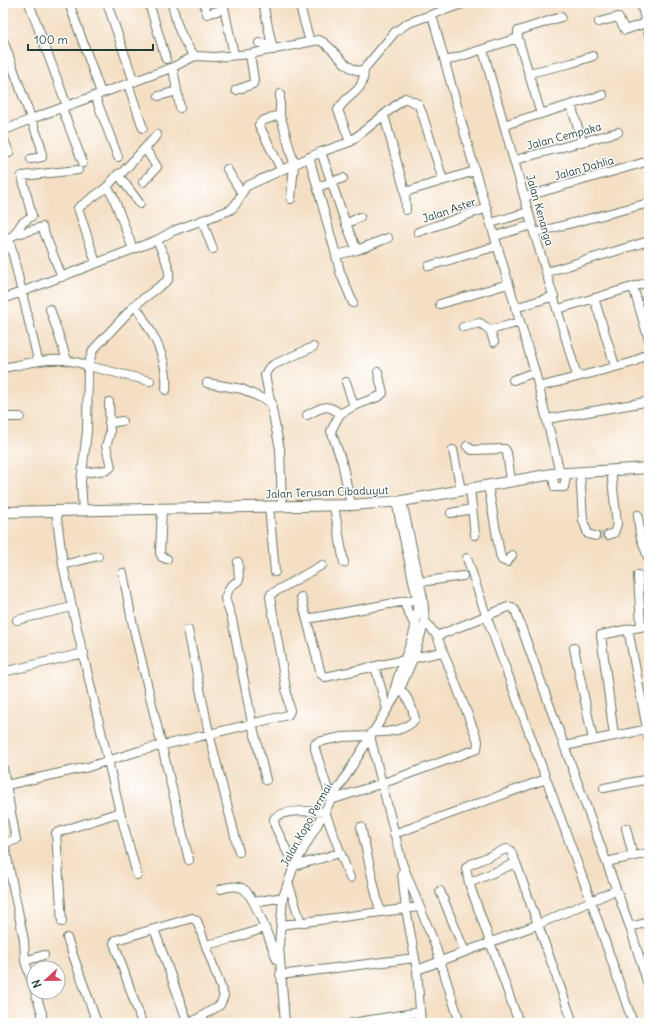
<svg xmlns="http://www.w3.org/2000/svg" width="652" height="1026" font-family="Delius,sans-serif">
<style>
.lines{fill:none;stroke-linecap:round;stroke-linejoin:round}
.minor-tunnel{stroke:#c9bfa7;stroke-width:8;stroke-dasharray:8 4;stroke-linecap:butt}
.minor-casing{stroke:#6a7666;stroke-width:10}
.major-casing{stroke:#6a7666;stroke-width:12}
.minor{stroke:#fff;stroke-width:8}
.major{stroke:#fff;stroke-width:10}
.labels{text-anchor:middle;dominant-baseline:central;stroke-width:3;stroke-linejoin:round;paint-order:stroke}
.street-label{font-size:11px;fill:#1f3d34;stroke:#fff}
</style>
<rect width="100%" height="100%" fill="#fff"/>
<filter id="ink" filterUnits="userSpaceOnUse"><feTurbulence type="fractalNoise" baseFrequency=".025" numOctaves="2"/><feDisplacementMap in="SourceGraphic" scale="8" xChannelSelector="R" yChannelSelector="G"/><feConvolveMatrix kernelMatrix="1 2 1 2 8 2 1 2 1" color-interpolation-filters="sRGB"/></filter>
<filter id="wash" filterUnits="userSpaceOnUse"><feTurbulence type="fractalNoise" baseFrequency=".012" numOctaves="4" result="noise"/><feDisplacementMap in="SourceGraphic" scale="16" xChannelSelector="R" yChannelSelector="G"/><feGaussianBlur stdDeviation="0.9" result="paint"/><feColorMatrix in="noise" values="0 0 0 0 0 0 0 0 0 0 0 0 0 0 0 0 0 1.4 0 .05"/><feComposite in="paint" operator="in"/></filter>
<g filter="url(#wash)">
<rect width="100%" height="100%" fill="#f4dfc4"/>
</g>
<g filter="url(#ink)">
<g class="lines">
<path class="minor-tunnel" d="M595,536L608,535"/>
<defs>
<path id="minor" d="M29,3L67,106
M69,3L101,93
M107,3L134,82
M149,3L166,59
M172,3C176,23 181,40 195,56L215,57L250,54L319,40C334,46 341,66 358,71L364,69L395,32L408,23L465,3
M204,3L207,14L224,9
M223,3L234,55
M263,3L273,50
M299,3L310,42
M641,3L649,35
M432,15L475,171L535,372L560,473
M599,22L618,17L625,30L646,23
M3,40L41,146L42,157L31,159
M259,43L267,44L271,50
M483,50L532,225L577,376
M446,61L518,38
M173,68L180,108
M529,73L572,63L593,56
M128,84L143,128
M236,90L253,84L254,80L250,54
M95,96L118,157
M159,96L177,91
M571,105L582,141
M62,108L83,163
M541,114L518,38V31L561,17
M384,115L405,192L406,210
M280,117V94
M504,125L603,95
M3,131L31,119L171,68L195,56
M3,137L9,153
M350,142L338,110C349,91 364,95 364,69
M321,152L346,224L360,217
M309,157L336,255L357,250
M515,160L618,132
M227,169L241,192
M281,169L259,125L262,121L276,116H279L282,121L294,164L291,199
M120,175L157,135
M143,182L157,167L145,148
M107,187L113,196L133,249
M318,187L343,178
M405,192L475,171
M524,197L649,161
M202,220L213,249
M491,223L528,212
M346,224L357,250L388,238
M418,232L487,208
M534,233L649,203
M14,235L42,227L62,277
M495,236L532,225
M3,248L11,247
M336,255L340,272L353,303
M96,263L78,208L107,187L118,174L140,204
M429,266L497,246
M547,272L649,241
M633,287L649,340
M594,298L615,366
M3,299L157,240L173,231L230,210C239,204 240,193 247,186L321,152L350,142L405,98L418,104L422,113L443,180
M440,304L508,284
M135,305C152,332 169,358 166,390
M515,308L554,296
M50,309L67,360
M558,309L649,282
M463,327L480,323L490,330
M494,342L490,330L520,322
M38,360L9,238L14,235L22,223L32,216L22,176L78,170
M3,368C32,362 59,354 88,366L93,350L135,305L168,280C173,270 161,250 157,240
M513,380L535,372
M346,382L354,406L340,414L331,431L342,462L351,505
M207,383L242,389L272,403
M539,387L634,362L649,352
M354,406L380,396L383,393L378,372
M307,415C321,408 327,402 340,414
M3,417H20
M547,419L645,402
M109,423L122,421
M467,446L472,450L505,449L507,453L511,480
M453,450L461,490
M580,472L583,520L588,534L595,536
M82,473L107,470L111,467L106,446L110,433L109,402
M552,474L555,487H564L567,472
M488,485L500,554L502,560L507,562L512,555
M470,488L475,535
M269,506L275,572
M282,506L280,449L265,375L268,369L273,365L313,347
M334,506L344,563
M162,508L160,553L162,557L167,559
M56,511L63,565L72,607L120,812L137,875
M83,511L81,482L87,431L88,366L150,381
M451,513L472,509
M638,515L640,535L649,560
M608,535L614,533L617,524L611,470
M467,558L486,615L591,901L633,1023
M238,562L239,580L230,587L225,598L232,619L252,723L266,780
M63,565L98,556
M123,573L132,621L189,860
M638,575L641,627
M420,582L463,576
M301,597L321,674L325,677L442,652
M403,601L416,628
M307,619L422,598
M17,620L72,607
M425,621L437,636L478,741L477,749L392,780L331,800L315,749V744L318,742L342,737L370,736L402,863L435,945L460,1023
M628,629L649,739
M188,630L209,733L239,852
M437,636L508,607H512L515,610L630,927L648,985
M574,648L593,740
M375,667L387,709
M3,672L84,653
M393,698C398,661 420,640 417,599L396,501
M372,732C386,733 406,731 415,719C413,709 406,691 396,687
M614,736L601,635L649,625
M564,746L649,729
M3,768L16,840L3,843
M6,785L88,767L139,751L288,715L290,711L270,597L271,594L322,565
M604,788L649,779
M361,827L380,912
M626,828L633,856
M394,834L546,779
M4,843L24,940L25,961L34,988
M340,853L294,866L275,826L274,819C281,809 313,811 325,812L350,878
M606,862L649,853
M402,873L406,909L417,970L421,1023
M288,882L301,923
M469,883L516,863
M221,889C227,887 235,885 242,888C255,894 271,945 277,960
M440,891L465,952
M254,902L283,897
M62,922L56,833L120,812
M281,925L419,907
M630,927L649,922
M154,929L188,1023
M67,938L97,1023
M206,945L232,939L264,928
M25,961L44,955
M417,970L539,924L616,890
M280,975L415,958
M35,992L42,1013V1018
M142,1023L114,943L116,940L192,918L197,921L224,996L220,1005L191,1023
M285,1023L279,946L283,897L294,866L331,800L400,689L413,659L425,621L423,598L402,501
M352,1023L420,1012
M519,1023L469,883L466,868L469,865L506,849L510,850L516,863L573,1023"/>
<path id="major" d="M3,512L351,505L402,501L552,474L649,468"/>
</defs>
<use href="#minor" class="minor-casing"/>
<use href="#major" class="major-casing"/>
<use href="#minor" class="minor"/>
<use href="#major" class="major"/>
</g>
</g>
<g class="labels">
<g class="street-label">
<text transform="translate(564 136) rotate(-15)">Jalan Cempaka</text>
<text transform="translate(584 168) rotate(-16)">Jalan Dahlia</text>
<text transform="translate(449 210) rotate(-19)">Jalan Aster</text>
<text transform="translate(540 210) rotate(74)">Jalan Kenanga</text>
<text transform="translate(327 492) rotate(-2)">Jalan Terusan Cibaduyut</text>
<text transform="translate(306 825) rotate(-61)">Jalan Kopo Permai</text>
</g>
</g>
<rect width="652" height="1026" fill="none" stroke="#fff" stroke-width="16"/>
<g transform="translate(46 980) rotate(248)"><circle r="19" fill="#ffffff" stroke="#a5b1ae"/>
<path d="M0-3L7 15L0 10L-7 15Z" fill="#d1495b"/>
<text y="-6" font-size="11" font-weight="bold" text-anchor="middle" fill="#1f3d34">N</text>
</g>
<path d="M28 44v6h125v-6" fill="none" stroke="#1f3d34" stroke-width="2"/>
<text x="34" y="44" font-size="12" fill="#1f3d34" stroke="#ffffff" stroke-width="3" paint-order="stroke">100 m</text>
</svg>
